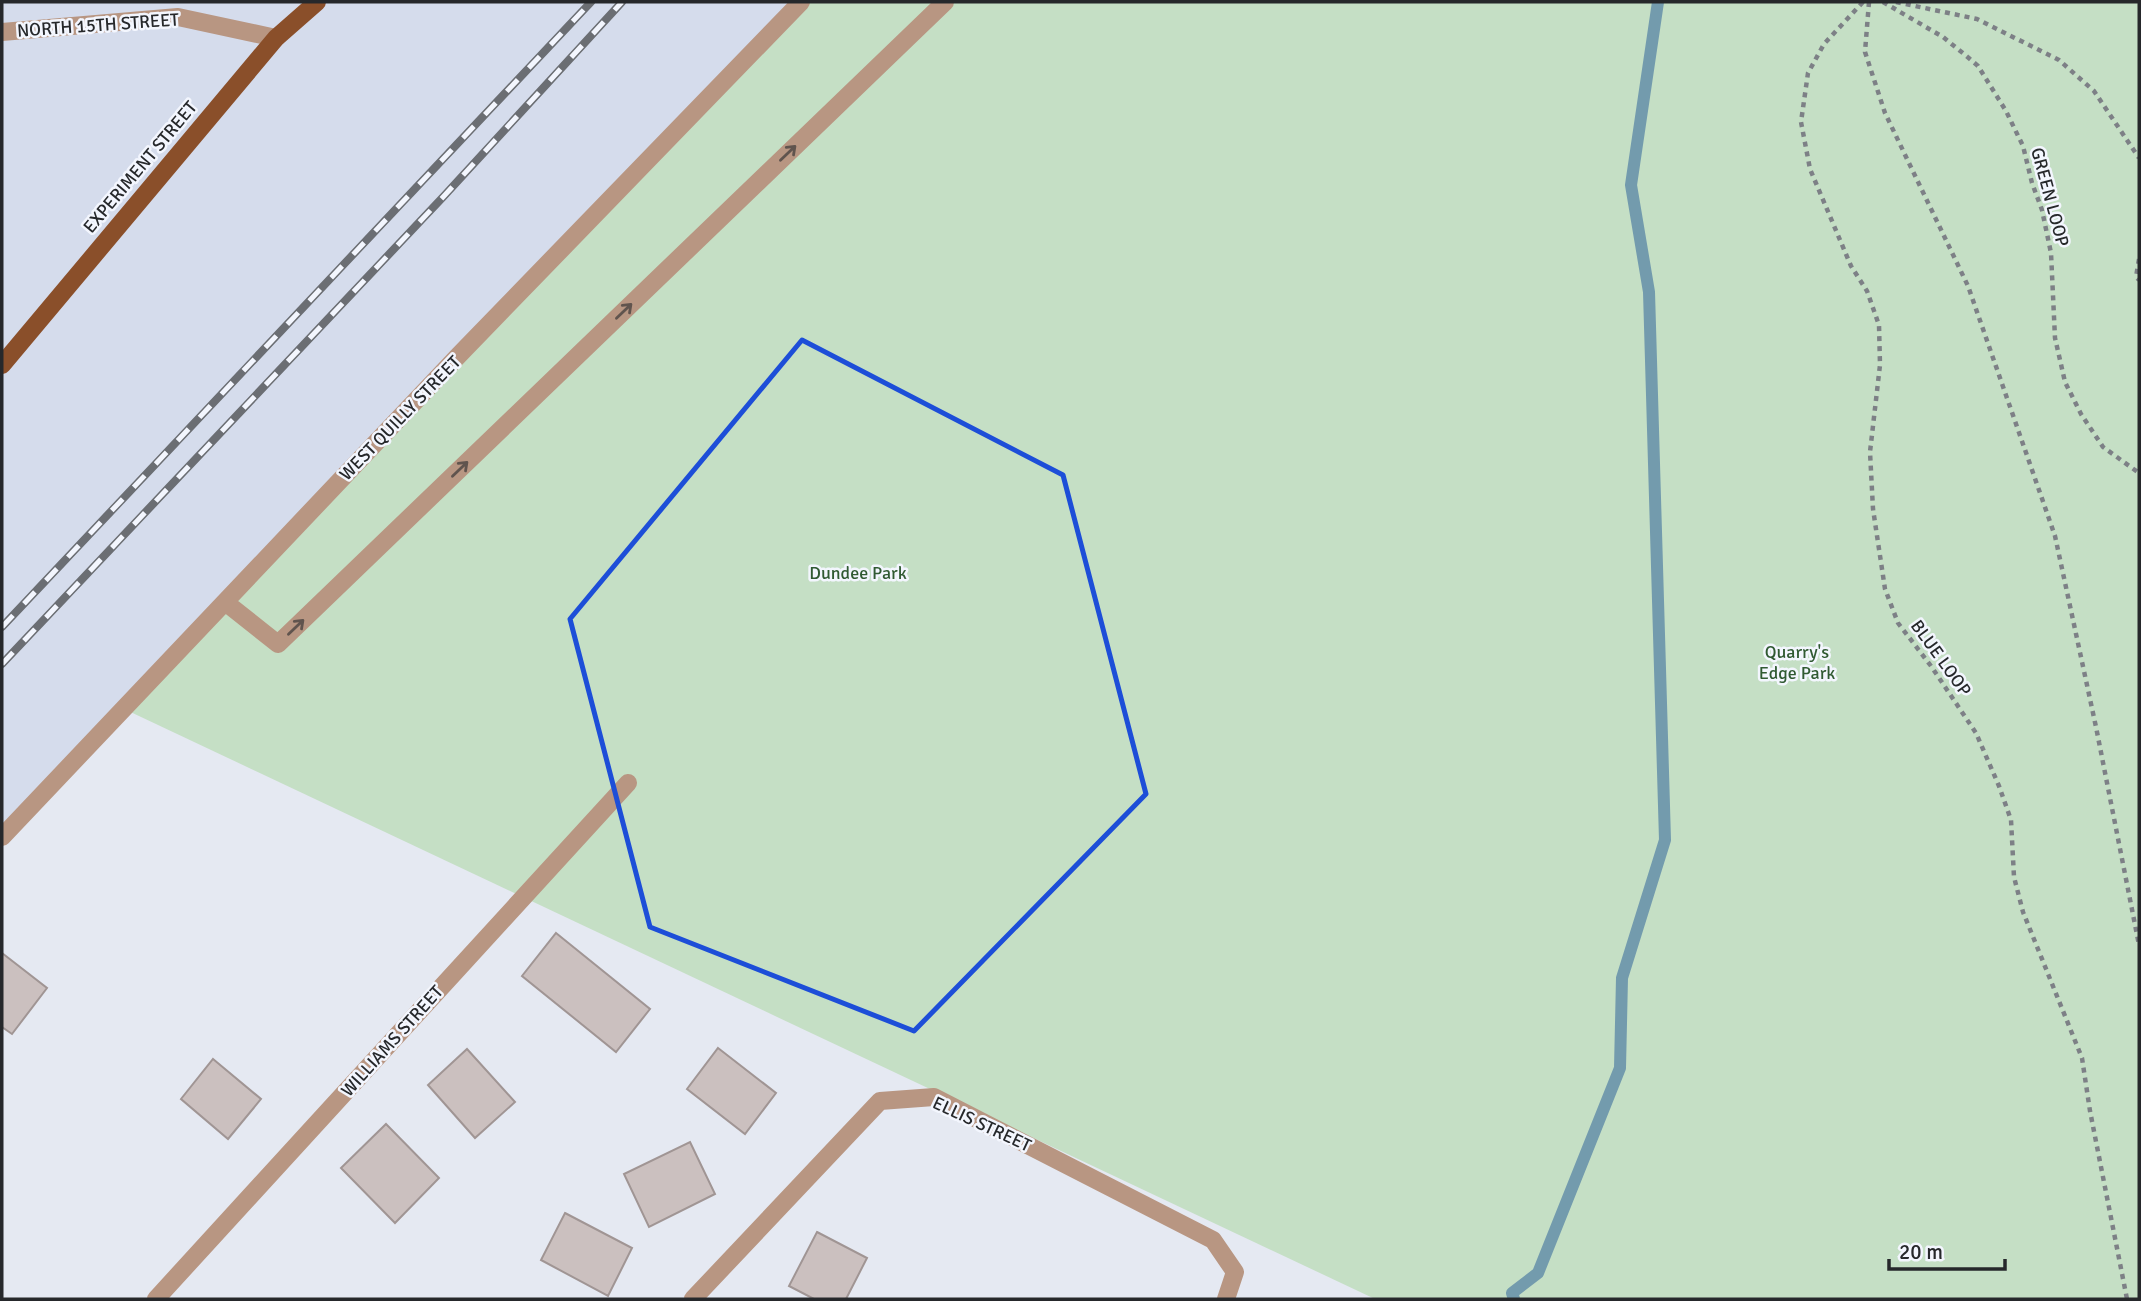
<svg xmlns="http://www.w3.org/2000/svg" width="2141" height="1301" font-family="Signika,sans-serif">
<style>
.built{fill:#d5dcec}
.green{fill:#c5dfc5}
.lines{fill:none;stroke-linecap:round;stroke-linejoin:round}
.stream{stroke:#739bad;stroke-width:12}
.building{fill:#cbc0bf;stroke:#a09594;stroke-width:2}
.path{stroke:#7d8086;stroke-width:4.5;stroke-dasharray:5 5;stroke-linecap:butt}
.minor{stroke:#b89682;stroke-width:18}
.major{stroke:#8a4f2a;stroke-width:18}
.rail-casing{stroke:#6b6e73;stroke-width:8}
.rail{stroke:#f3f6fe;stroke-width:5;stroke-dasharray:16;stroke-linecap:butt}
.oneway{stroke:#60544e}
.marked{fill:none;stroke:#1d4ed8;stroke-width:5;stroke-linejoin:round}
.labels{text-anchor:middle;dominant-baseline:central;stroke-width:5;stroke-linejoin:round;paint-order:stroke}
.street-label{font-size:18px;fill:#26282b;stroke:#f3f6fe}
.park-label{font-size:18px;fill:#305a32;stroke:#f3f6fe}
</style>
<rect width="100%" height="100%" fill="#e5e9f2"/>
<path class="built" d="M2,2H805L2,825Z"/>
<path class="green" d="M805,2H2139V1299H1375L122,708Z"/>
<g class="lines">
<path class="stream" d="M1514,1299L1512,1293L1538,1273L1620,1068L1622,978L1665,840L1649,292L1631,185L1658,2"/>
</g>
<path class="building" d="M556,933L650,1009L616,1052L522,976Z
M2,953L47,988L12,1034L2,1027Z
M718,1048L776,1093L745,1134L687,1089Z
M467,1049L515,1102L475,1138L428,1085Z
M213,1059L261,1099L228,1139L181,1099Z
M386,1124L439,1178L395,1223L341,1168Z
M690,1142L715,1194L649,1227L624,1174Z
M565,1213L632,1248L608,1296L541,1260Z
M817,1232L867,1258L846,1299H814L789,1286Z"/>
<g class="lines">
<path class="path" d="M1863,2L1824,44L1808,73L1801,122L1810,169L1851,266L1867,291L1879,325L1880,365L1870,452L1873,509L1885,589L1898,623L1931,666L1976,733L1999,786L2011,820L2014,877L2023,912L2082,1058L2090,1111L2127,1299
M1869,2L1865,52L1885,113L1968,286L2055,536L2096,727L2139,945
M1883,2L1943,37L1964,54L1978,66L2006,111L2023,146L2032,183L2042,210L2051,253L2055,338L2065,382L2081,414L2103,447L2139,473
M1896,2L1977,19L2059,60L2094,91L2139,158
M2139,259L2136,277L2139,280"/>
<path class="minor" d="M2,32L178,17L276,38
M225,602L278,644L945,2
M2,837L459,355L801,2
M156,1299L628,783
M693,1299L880,1101L934,1097L1213,1240L1235,1272L1226,1299"/>
<path class="major" d="M2,365L276,38L317,2"/>
<defs>
<path id="rail" d="M2,627L591,2
M2,664L444,196L622,2"/>
</defs>
<use href="#rail" class="rail-casing"/>
<use href="#rail" class="rail"/>
</g>
<defs><path id="oneway-shaft" d="M-6 0H5M1.5-3L5.5 0L1.5 3" fill="none" stroke-width="1.6" stroke-linecap="round" stroke-linejoin="round" transform="scale(1.75)"/></defs>
<g class="oneway">
<use href="#oneway-shaft" transform="translate(788 153) rotate(-44)"/>
<use href="#oneway-shaft" transform="translate(624 311) rotate(-44)"/>
<use href="#oneway-shaft" transform="translate(460 469) rotate(-44)"/>
<use href="#oneway-shaft" transform="translate(296 627) rotate(-44)"/>
</g>
<path class="marked" d="M802,340L1063,475L1146,794L914,1031L650,927L570,619Z"/>
<g class="labels">
<g class="street-label">
<text transform="translate(98 25) rotate(-4)">NORTH 15TH STREET</text>
<text transform="translate(140 167) rotate(-50)">EXPERIMENT STREET</text>
<text transform="translate(2050 197) rotate(75)">GREEN LOOP</text>
<text transform="translate(400 418) rotate(-46)">WEST QUILLY STREET</text>
<text transform="translate(1941 658) rotate(54)">BLUE LOOP</text>
<text transform="translate(392 1041) rotate(-48)">WILLIAMS STREET</text>
<text transform="translate(982 1124) rotate(25)">ELLIS STREET</text>
</g>
<g class="park-label">
<text x="858" y="573">Dundee Park</text>
<text x="1797" y="652">Quarry's<tspan x="1797" dy="21">Edge Park</tspan></text>
</g>
</g>
<rect width="2141" height="1301" fill="none" stroke="#26282b" stroke-width="7"/>
<path d="M1889 1259v10h116v-10" fill="none" stroke="#26282b" stroke-width="3.5"/>
<text x="1899" y="1259" font-size="21" fill="#26282b" stroke="#f3f6fe" stroke-width="5" paint-order="stroke">20 m</text>
</svg>
